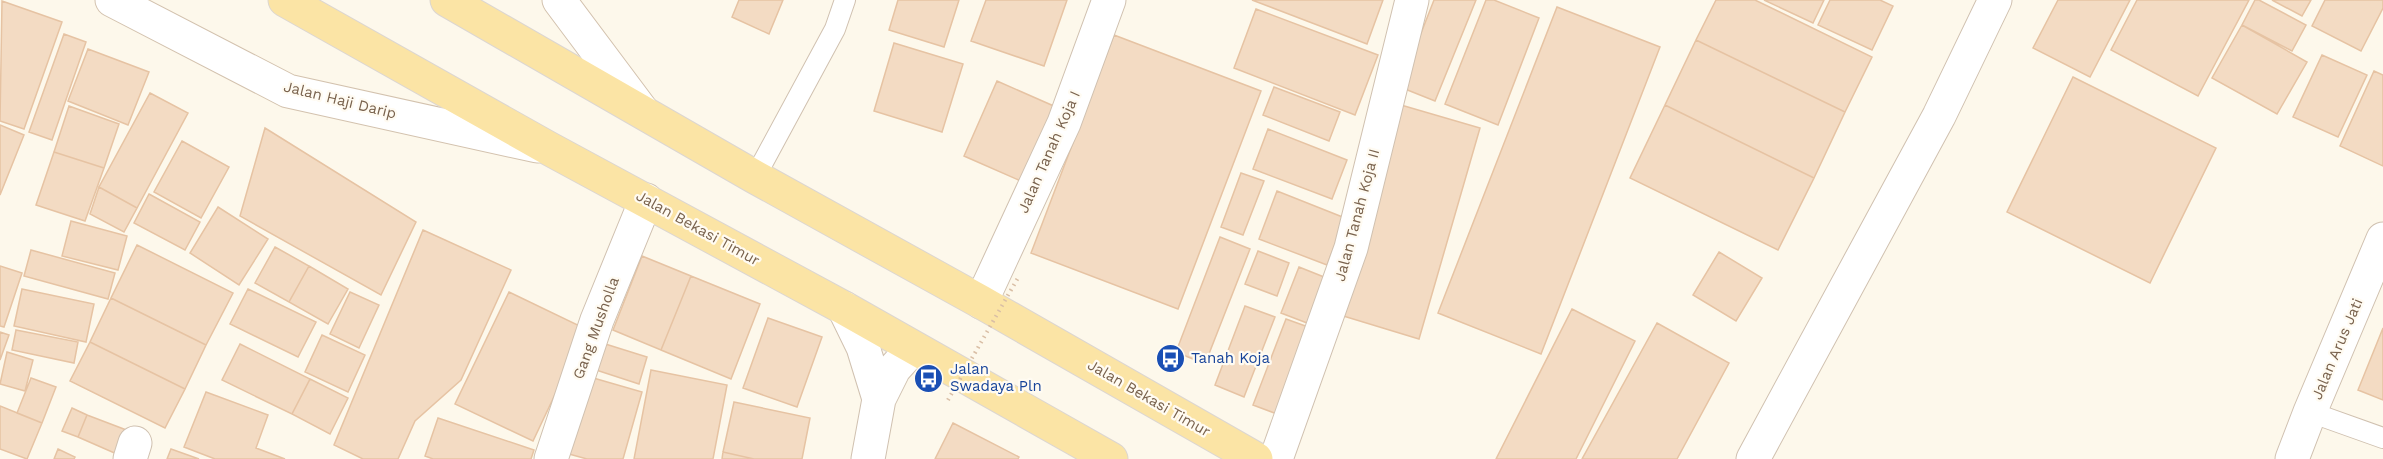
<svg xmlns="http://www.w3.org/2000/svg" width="2383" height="459" font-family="'Work Sans',sans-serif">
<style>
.building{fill:#f3dbc3;stroke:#e6c3a3;stroke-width:1.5}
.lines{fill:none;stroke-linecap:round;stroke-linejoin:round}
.service-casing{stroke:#d0c1b0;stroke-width:22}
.minor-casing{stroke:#d0c1b0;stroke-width:35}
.secondary-casing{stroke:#d3c2ae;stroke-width:35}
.primary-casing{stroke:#dcd6d1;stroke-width:35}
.service{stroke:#fff;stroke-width:20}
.minor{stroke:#fff;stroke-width:33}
.secondary{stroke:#fff;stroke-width:33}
.primary{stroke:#fbe4a5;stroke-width:33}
.path-bridge{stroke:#d9bea5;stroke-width:4;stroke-dasharray:1.5 4.5;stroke-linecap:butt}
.labels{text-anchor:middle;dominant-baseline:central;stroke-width:4.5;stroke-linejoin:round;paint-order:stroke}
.street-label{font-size:15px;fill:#79624d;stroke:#fffbf2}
.transit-label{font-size:15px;fill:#164399;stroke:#fffbf2;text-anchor:start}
</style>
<rect width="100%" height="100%" fill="#fdf8eb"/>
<path class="building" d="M739,0H783L769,34L732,17Z
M898,0H959L944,47L889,30Z
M986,0H1067L1044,66L971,41Z
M1252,0H1383L1367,44Z
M1434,0H1476L1435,101L1400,87Z
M1486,0H1494L1539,18L1498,125L1445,104Z
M1716,0H1755L1872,57L1845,112L1696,40Z
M1764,0H1824L1813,23Z
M1830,0H1880L1893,6L1872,50L1818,25Z
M2058,0H2130L2090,77L2033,48Z
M2137,0H2249L2198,96L2111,50Z
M2255,0H2259L2306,25L2292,51L2242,25Z
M2272,0H2311L2302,16Z
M2325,0H2383V8L2361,51L2312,26Z
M2,1L62,22L24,129L0,121Z
M1557,7L1660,47L1541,354L1438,313Z
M1256,9L1378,55L1355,115L1234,68Z
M2242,25L2307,62L2277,114L2212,78Z
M64,34L86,42L52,140L29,132Z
M1114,35L1261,91L1178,309L1031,253Z
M1696,40L1845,112L1814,178L1665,105Z
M894,43L963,64L942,132L874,111Z
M88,49L149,72L128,125L68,101Z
M2322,55L2367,75L2338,137L2293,117Z
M2374,71L2383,75V166L2340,146Z
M2073,77L2216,148L2150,283L2007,212Z
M997,81L1056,107L1023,182L964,156Z
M1274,87L1340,112L1329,141L1263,115Z
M150,93L188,113L137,208L99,187Z
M1401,105L1480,128L1419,339L1340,315Z
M1665,105L1814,178L1778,250L1630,178Z
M69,106L119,124L104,168L54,152Z
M0,125L24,135L0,195Z
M265,128L416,222L381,295L240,216Z
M1268,129L1347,160L1332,199L1253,169Z
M182,141L229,167L201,218L154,192Z
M54,152L104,168L85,221L36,205Z
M1241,173L1264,181L1243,235L1221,227Z
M99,187L137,208L124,232L90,214Z
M1277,191L1345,218L1327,265L1259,239Z
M149,194L200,222L185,250L134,223Z
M218,207L268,239L239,285L190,253Z
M71,221L127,236L118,270L62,256Z
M423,230L511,270L461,380L415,421L398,459H363L334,445Z
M1220,237L1250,249L1205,364L1176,352Z
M137,245L233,293L206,345L111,298Z
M275,247L309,266L289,302L255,283Z
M31,250L115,273L108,299L24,276Z
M1258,251L1289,263L1277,296L1245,284Z
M1719,252L1762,278L1736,321L1693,295Z
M642,256L691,276L661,350L613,330Z
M0,266L22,273L4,327L0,326Z
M309,266L348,289L328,324L289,302Z
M1299,267L1324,277L1307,323L1281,313Z
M691,276L760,304L731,379L661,350Z
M22,289L94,304L86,342L14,326Z
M248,289L316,322L298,357L230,324Z
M350,292L379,305L359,348L330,334Z
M509,292L586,329L533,441L455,404Z
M111,298L206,345L185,389L90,342Z
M1245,306L1275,317L1244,397L1215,385Z
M1572,309L1635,341L1576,459H1496Z
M768,318L822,337L797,407L743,388Z
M1286,319L1311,328L1277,414L1253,405Z
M1657,323L1729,363L1677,459H1582Z
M2383,328V400L2358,390Z
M16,330L78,342L74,363L12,350Z
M0,332L9,335L0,360Z
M322,335L365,355L348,392L305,372Z
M90,342L185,389L165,428L70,381Z
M599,342L647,357L639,384L590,368Z
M240,344L310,379L292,414L222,380Z
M7,352L33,360L25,391L0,384Z
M651,370L727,385L713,459H634Z
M583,375L642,392L623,459H587L558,451Z
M31,378L56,387L42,423L17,413Z
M310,379L348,398L330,434L292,414Z
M206,392L268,415L256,448L285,459H215L184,447Z
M734,402L810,418L802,459H754L723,452Z
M0,406L42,423L27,459L0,449Z
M72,408L87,415L78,437L62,431Z
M87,415L129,431L119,455L78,437Z
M438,418L534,450L531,459H433L425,456Z
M953,423L1019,457L1018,459H935Z
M58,449L75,457L74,459H54Z
M171,449L199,459H167Z
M723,452L754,459H722Z"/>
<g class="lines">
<defs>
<path id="service" d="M755,177L835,29L845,0
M2310,412L2383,438"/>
<path id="minor" d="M981,302L1064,123L1109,0
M844,308L863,347L879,399
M130,459L135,443
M551,459L597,320L646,200
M868,459L879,399L894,369L913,348
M1276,459L1351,248L1412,0
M1753,459L1939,116L1995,0
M2292,459L2310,412L2383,239"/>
<path id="secondary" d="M112,0L288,91L537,146
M559,0L642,111"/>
<path id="primary" d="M285,0L548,148L844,308L1111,459
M447,0L755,177L981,302L1256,459"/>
</defs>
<use href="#service" class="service-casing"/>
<use href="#minor" class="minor-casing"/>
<use href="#secondary" class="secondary-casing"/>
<use href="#primary" class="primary-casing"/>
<use href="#service" class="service"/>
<use href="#minor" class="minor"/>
<use href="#secondary" class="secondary"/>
<use href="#primary" class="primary"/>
<path class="path-bridge" d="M948,400L1019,276"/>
</g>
<defs>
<symbol id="bus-disc" viewBox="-11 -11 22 22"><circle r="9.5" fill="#1a4fb4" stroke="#fffbf2"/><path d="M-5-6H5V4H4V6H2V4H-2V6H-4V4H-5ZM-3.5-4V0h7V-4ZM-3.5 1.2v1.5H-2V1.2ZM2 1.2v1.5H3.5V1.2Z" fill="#fff"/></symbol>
</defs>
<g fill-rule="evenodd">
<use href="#bus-disc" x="1154" y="342" width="33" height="33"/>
<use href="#bus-disc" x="912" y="362" width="33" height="33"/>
</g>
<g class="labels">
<g class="street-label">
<text transform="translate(340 100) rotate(14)">Jalan Haji Darip</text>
<text transform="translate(1049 152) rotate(-66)">Jalan Tanah Koja I</text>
<text transform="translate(1357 215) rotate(-75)">Jalan Tanah Koja II</text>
<text transform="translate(698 228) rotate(29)">Jalan Bekasi Timur</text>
<text transform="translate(596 328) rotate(-70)">Gang Musholla</text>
<text transform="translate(2337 349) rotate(-67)">Jalan Arus Jati</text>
<text transform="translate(1149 398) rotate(30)">Jalan Bekasi Timur</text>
</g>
<g class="transit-label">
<text x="1191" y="358">Tanah Koja</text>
<text x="950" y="369">Jalan<tspan x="950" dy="17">Swadaya Pln</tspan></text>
</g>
</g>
</svg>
